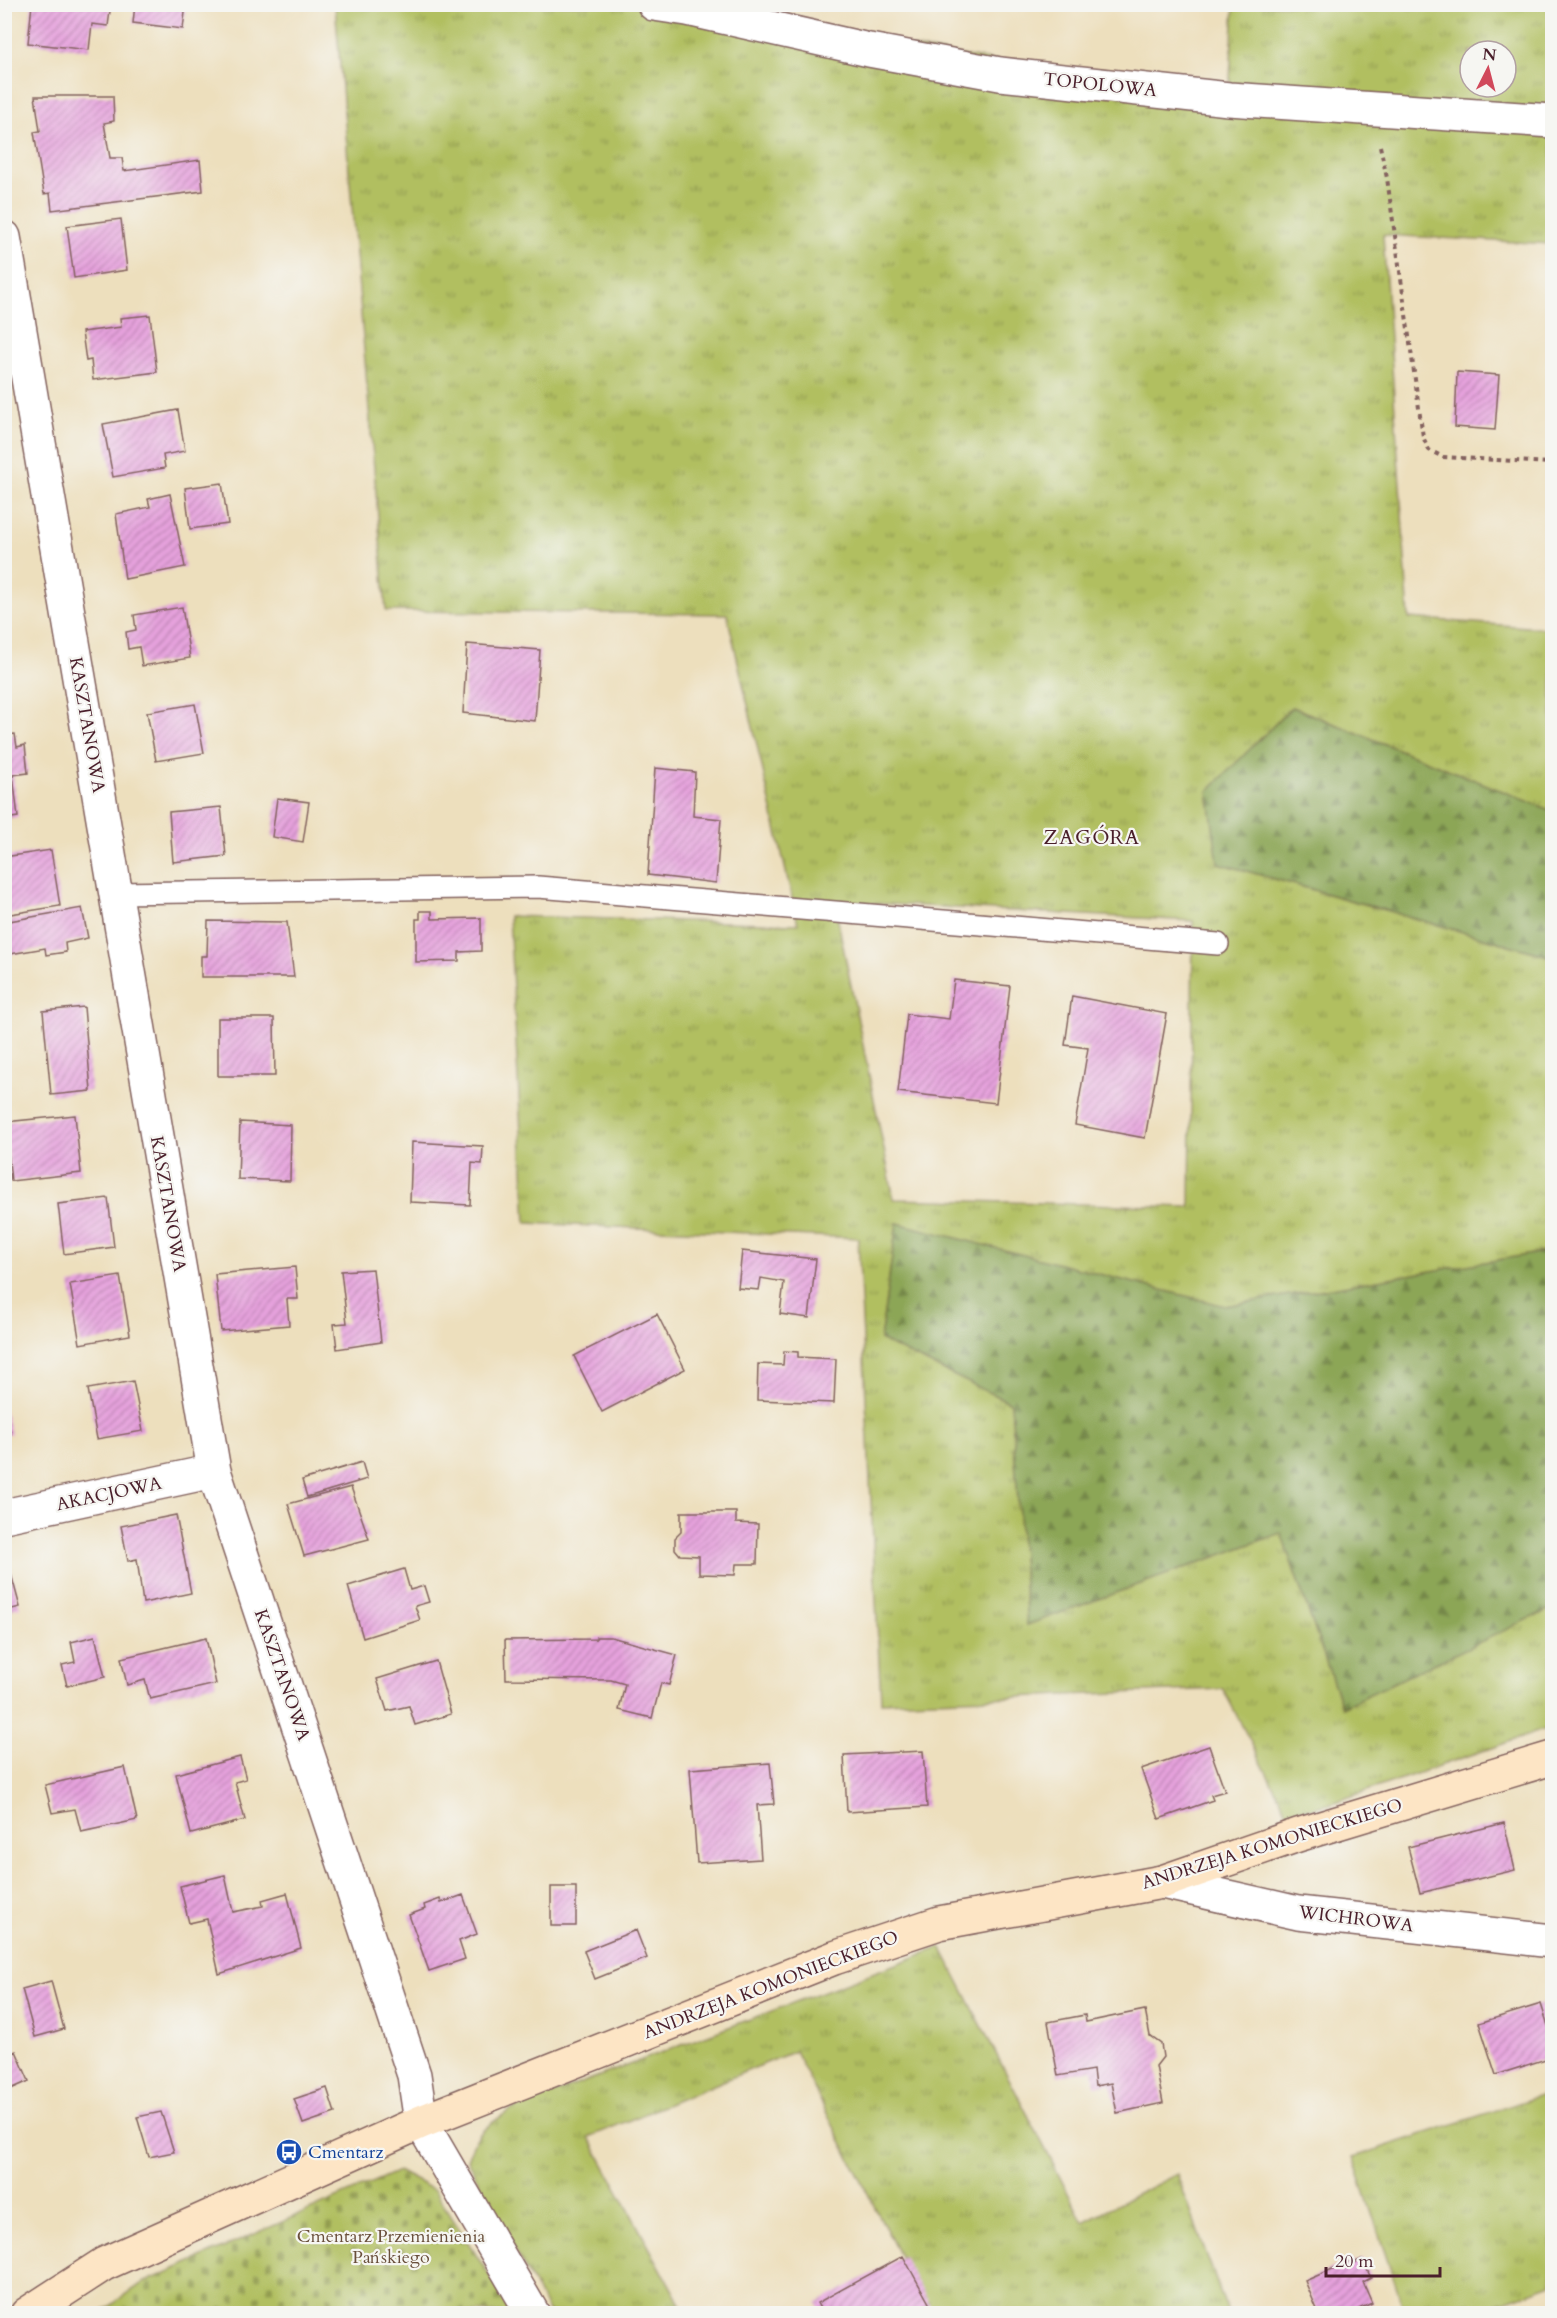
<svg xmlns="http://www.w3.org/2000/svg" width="1557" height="2318" font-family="Cardo,serif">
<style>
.grass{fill:url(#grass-tufts);stroke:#7e6f46;stroke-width:1.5;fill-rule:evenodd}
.forest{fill:url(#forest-firs);stroke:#6b6241;stroke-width:1.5}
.cemetery{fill:url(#cemetery-stones);stroke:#7e6f46;stroke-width:1.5}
.building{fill:url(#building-hatch)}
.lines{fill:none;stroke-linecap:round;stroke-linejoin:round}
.lane-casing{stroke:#83625e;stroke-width:24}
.street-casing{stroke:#83625e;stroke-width:36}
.secondary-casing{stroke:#83625e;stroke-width:36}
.path{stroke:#83625e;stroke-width:4;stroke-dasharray:4.5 4.5;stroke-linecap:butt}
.lane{stroke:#fff;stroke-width:21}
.street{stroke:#fff;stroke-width:33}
.secondary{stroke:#fde5c5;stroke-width:33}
.labels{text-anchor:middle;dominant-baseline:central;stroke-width:4.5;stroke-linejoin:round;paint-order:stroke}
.street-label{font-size:18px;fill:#4a1f2b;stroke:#f6f6f2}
.transit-label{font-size:18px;fill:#164399;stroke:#f6f6f2;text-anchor:start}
.park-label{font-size:18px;fill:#694f3b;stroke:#f6f6f2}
.neighbourhood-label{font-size:20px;letter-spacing:1.5px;fill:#4a1f2b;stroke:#f6f6f2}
</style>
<defs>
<pattern id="grass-tufts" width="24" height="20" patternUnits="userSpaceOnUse" patternTransform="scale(1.5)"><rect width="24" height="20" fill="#b1bf61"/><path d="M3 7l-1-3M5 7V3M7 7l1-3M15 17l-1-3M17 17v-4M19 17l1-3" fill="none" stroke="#929b50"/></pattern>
<pattern id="forest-firs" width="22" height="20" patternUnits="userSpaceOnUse" patternTransform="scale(1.5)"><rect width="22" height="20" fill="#8ca657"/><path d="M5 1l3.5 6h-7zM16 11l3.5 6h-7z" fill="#748748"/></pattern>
<pattern id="cemetery-stones" width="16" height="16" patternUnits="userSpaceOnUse" patternTransform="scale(1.5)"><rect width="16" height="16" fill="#b1bf61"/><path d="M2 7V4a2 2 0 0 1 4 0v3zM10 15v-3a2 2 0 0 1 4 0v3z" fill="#929b50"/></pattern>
<pattern id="building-hatch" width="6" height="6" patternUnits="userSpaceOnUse" patternTransform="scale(1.5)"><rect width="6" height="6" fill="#e6a2dd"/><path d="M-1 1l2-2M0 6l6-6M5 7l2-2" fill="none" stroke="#bc83b3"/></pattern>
</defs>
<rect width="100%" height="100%" fill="#f6f6f2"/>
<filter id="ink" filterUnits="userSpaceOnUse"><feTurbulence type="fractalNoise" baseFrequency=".0167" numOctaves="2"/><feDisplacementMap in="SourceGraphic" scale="12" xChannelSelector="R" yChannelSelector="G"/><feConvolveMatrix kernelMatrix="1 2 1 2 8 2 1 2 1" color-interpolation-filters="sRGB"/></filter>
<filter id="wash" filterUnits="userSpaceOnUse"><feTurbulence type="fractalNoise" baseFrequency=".008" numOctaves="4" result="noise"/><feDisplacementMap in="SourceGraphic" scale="24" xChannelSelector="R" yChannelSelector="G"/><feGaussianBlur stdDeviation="1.35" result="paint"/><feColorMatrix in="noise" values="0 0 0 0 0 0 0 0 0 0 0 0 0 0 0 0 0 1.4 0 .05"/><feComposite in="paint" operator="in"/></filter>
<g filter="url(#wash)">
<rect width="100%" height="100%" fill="#eddfbd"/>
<path class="grass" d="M335,5H654L1229,99L1234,5H1552V244L1383,235L1409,618L1552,629V811L1293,707L1218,863L1552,957V1236L1550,1251L1225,1306L897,1223L880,1340L1011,1403L1027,1625L1281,1533L1342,1707L1552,1608V1727L1329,1804L1288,1814L1223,1689L881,1702L858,1238L526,1223L509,916L798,924L727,614L386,611ZM1470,51H1506V87H1470ZM834,901L1193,921L1190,1207L894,1199Z
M941,1947L1083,2222L1177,2174L1228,2313H929L795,2051L589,2137L685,2313H549L467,2160C476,2131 488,2125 512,2109Z
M1552,2092V2284L1473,2313H1405L1353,2157Z"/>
<path class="forest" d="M1292,707L1552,811V957L1218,863L1208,791Z
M897,1223L1225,1306L1550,1251L1552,1236V1608L1342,1707L1281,1533L1027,1625L1011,1403L880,1340Z"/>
<path class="cemetery" d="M398,2171L434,2190L514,2313L99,2314L141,2284Z"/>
<g id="blocks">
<path class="building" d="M32,4H111L108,26L92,24L89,50L28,43Z
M135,4H186L183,29L133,23Z
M35,96H113L114,121L104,123L110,158H122L124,171L200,160L203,191L52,210L50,193L44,194L34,132L40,131Z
M121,219L127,270L74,278L67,226Z
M150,315L157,372L93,380L91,360L86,361L82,332L121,327L120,318Z
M1457,372L1499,375L1495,430L1455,427Z
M178,410L185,451L163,455L165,468L113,477L103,424Z
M222,483L228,524L190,529L185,488Z
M170,494L185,567L125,579L116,514L150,507L148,499Z
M182,607L190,658L142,666L139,647L128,649L126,632L136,630L134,615Z
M467,644L540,650L535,721L463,713Z
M195,704L204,753L156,761L147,712Z
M15,734L17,747L25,745L28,773L13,775L18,817L4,819V735Z
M655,768L695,772L693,816L721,819L716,883L648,875Z
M277,798L309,802L303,842L272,837Z
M221,807L226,856L173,862L169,812Z
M51,850L60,906L4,915V857Z
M82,908L88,938L65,943L66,952L46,955L45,948L4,955V922Z
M420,911H432V919L481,918V951L459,952V961L416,962V919H420Z
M208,921L287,922L294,977H201V956H207Z
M954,980L1010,986L996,1103L898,1092L907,1014L949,1019Z
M1072,996L1167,1014L1145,1138L1075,1125L1088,1048L1065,1045Z
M84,1007L91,1091L51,1095L43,1011Z
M218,1018H274L275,1076H218Z
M75,1115L81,1173L11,1181L5,1122Z
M240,1122L291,1125L290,1181L238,1179Z
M412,1142L483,1146L482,1164L472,1163L470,1205L410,1202Z
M108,1198L114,1247L64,1254L58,1204Z
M742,1251L816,1259L809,1318L780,1314L784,1282L761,1278L759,1290L738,1288Z
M295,1267L298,1299H287L289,1325L221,1331L215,1274Z
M373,1269L381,1342L337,1349L334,1324L347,1323L341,1271Z
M120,1276L130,1335L80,1344L70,1284Z
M657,1314L685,1369L602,1412L574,1356Z
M784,1351L798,1352V1357L836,1359L834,1403L757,1400L758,1364L783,1365Z
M133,1381L143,1431L97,1439L88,1389Z
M4,1409L11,1434L4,1436Z
M362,1462L367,1479L307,1497L302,1480Z
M351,1487L369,1539L304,1556L288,1504Z
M681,1512H736V1523L758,1524L757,1564H736L735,1575L699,1574V1556L680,1555L675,1549V1538L681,1532Z
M176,1515L191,1593L143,1603L137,1559L128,1561L121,1526Z
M4,1548L20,1607L4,1611Z
M404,1569L410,1590L424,1586L429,1602L415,1606L420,1620L363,1638L348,1586Z
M95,1636L105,1677L67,1686L62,1665L75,1662L71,1642Z
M596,1637H611L677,1655L669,1685L661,1683L652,1718L619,1710L625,1684L611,1680L506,1679L505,1640L596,1639Z
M206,1638L216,1684L150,1699L145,1680L127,1685L121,1658Z
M436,1661L451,1714L415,1725L409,1706L387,1711L377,1679Z
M1209,1746L1225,1791L1211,1795L1213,1800L1159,1819L1141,1769Z
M923,1751L927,1807L847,1812L844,1755Z
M240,1757L246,1779L235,1782L245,1820L191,1834L176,1774Z
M770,1763L774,1804L757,1805L761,1859L697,1863L690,1769Z
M125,1767L137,1820L81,1832L75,1809L52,1813L45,1785Z
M1504,1823L1515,1870L1420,1893L1408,1847Z
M225,1875L233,1912L263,1906L262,1900L287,1893L301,1948L219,1974L207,1919L189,1923L180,1886Z
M551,1887H576V1926H551Z
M463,1895L477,1934L459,1941L465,1959L429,1971L409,1915L425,1909L424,1905L440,1899L441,1903Z
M636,1930L647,1958L595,1979L584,1951Z
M51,1981L64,2029L35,2037L22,1989Z
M1541,2004L1552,2038V2057L1496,2075L1479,2023Z
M1145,2010L1150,2036L1161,2044L1163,2057L1156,2066L1163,2103L1117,2113L1111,2083L1095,2086L1093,2070L1058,2076L1048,2022L1085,2015L1086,2022Z
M4,2042L9,2054L16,2051L29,2081L4,2092Z
M327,2088L335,2113L303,2124L294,2099Z
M161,2112L174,2152L149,2157L137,2117Z
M903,2256L935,2314H823L817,2303Z
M1362,2259L1371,2278L1363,2282L1372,2303L1348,2314H1319L1305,2281L1353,2260L1354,2263Z"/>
</g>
</g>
<g filter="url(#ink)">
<use href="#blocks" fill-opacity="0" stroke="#83625e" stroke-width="1.5"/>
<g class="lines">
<defs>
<path id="lane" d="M115,893L538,887L1218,944"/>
<path id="street" d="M654,4L687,9L869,50L1000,74L1229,99L1552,121
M4,237L214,1471L414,2075L421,2122L533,2314
M4,1516L214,1471
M1162,1882L1298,1913L1552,1941"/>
<path id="secondary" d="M27,2314L104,2264L421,2122L834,1958L939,1923L1162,1882L1298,1835L1552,1758"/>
</defs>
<use href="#lane" class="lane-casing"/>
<use href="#street" class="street-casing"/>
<use href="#secondary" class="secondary-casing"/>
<path class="path" d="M1380,146L1387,178L1423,437L1429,450L1443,457L1552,463"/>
<use href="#lane" class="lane"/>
<use href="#street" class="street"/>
<use href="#secondary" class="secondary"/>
</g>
</g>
<defs>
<symbol id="bus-disc" viewBox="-11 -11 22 22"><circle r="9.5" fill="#1a4fb4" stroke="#f6f6f2"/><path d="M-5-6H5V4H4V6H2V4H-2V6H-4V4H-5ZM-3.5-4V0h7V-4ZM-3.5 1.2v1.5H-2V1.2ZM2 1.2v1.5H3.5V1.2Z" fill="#fff"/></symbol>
</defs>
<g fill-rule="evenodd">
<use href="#bus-disc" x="274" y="2137" width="30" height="30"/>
</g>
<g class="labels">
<g class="street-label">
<text transform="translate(1100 85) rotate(6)">TOPOLOWA</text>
<text transform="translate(87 725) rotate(80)">KASZTANOWA</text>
<text transform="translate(168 1204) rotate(80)">KASZTANOWA</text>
<text transform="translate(109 1494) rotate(-12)">AKACJOWA</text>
<text transform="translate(282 1675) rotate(71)">KASZTANOWA</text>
<text transform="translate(1272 1844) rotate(-17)">ANDRZEJA KOMONIECKIEGO</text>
<text transform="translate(1356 1919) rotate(7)">WICHROWA</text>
<text transform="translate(771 1985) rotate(-21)">ANDRZEJA KOMONIECKIEGO</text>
</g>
<g class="transit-label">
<text x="308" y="2152">Cmentarz</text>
</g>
<g class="park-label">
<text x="391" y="2236">Cmentarz Przemienienia<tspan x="391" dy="21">Pańskiego</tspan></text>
</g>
<g class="neighbourhood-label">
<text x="1092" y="837">ZAGÓRA</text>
</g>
</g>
<rect width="1557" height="2318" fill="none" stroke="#f6f6f2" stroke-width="24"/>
<g transform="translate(1488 69) rotate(6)"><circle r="28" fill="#f6f6f2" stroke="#b1a0a2" stroke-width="1.5"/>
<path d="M0-4.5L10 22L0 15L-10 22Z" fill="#d1495b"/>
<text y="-9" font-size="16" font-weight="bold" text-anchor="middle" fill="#4a1f2b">N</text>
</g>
<path d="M1326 2267v9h114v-9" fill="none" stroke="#4a1f2b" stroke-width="3"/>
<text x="1335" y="2267" font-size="18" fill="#4a1f2b" stroke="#f6f6f2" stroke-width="4.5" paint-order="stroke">20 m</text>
</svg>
